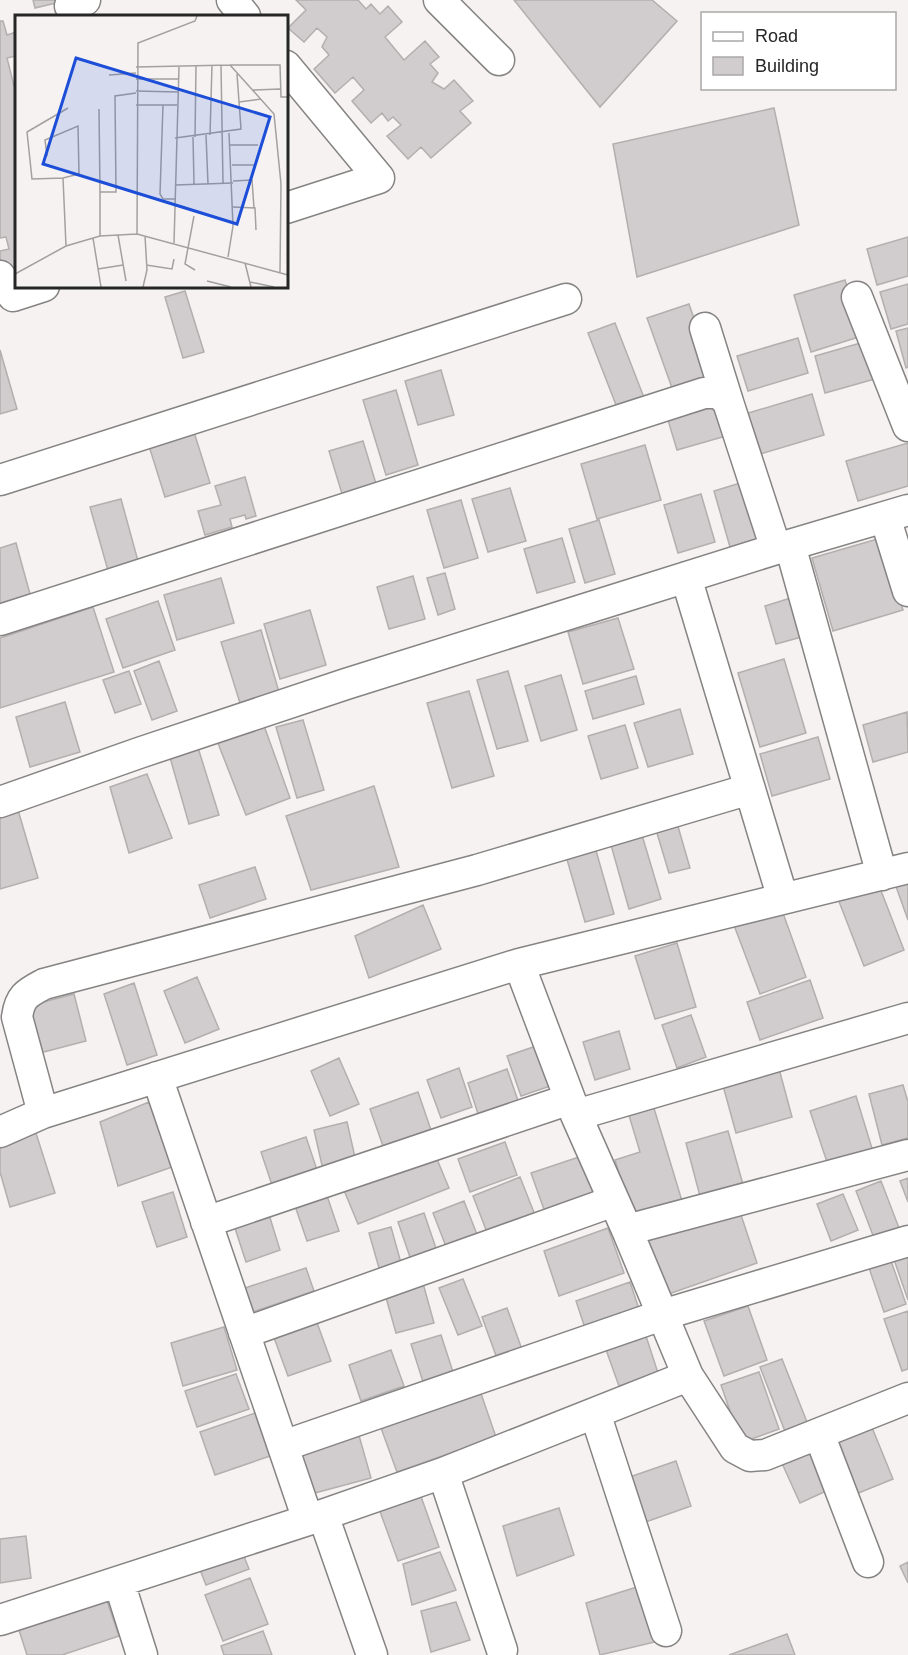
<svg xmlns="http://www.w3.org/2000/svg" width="908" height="1655" font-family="Arial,sans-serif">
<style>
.building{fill:#d1cccd;stroke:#b3afaf;stroke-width:1.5}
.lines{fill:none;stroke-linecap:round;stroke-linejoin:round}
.minor-casing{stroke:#868383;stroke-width:33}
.minor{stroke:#fff;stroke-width:30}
.inset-road{fill:none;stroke:#a3a0a0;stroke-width:1.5}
.view{fill:#1d4ed8;fill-opacity:0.15;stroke:#1d4ed8;stroke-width:3}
.inset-edge{fill:none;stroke:#272626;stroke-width:3}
</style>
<rect width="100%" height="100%" fill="#f6f2f2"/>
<path class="building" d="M33,0H55L56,3L35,8Z
M296,0H358L366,9L371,4L380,14L388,6L402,22L385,37L404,60L425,41L439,57L430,64L438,73L432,82L444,89L454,80L473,101L460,111L471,123L431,158L421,147L408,159L387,136L401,125L393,117L388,121L382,113L371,123L352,101L364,90L353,77L335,93L314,69L329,55L322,47L327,37L317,28L304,42L288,28L306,10Z
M514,0H652L677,21L600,107Z
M0,21H3L7,35L16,32V56L7,58L14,86L16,85V273L5,276L0,258V251L9,249L6,237L0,238Z
M774,108L799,225L637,277L613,144Z
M908,237V276L877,285L867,249Z
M845,280L862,336L811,352L794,295Z
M908,284V324L891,329L880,292Z
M185,291L204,352L183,358L165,297Z
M689,304L717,384L676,399L647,318Z
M615,323L645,400L618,410L588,333Z
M908,328V367L906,368L896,331Z
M798,338L808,373L748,391L737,356Z
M871,340L882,377L825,393L815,356Z
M0,350L17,409L0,414Z
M441,370L454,415L418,425L405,381Z
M396,390L418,465L386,475L363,400Z
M812,394L824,435L757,455L745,414Z
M717,406L726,436L677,450L668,420Z
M194,432L210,483L165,497L149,446Z
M363,441L377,487L343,497L329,451Z
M908,443V486L858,501L846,461Z
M645,445L661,500L597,519L581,464Z
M245,477L256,516L246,519L245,515L230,519L232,527L205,535L198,511L221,505L215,486Z
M750,480L766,536L730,547L714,491Z
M510,488L526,541L488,552L472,499Z
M701,494L715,542L678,553L664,505Z
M121,499L141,572L111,581L90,507Z
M461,500L478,558L444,568L427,510Z
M599,520L615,574L585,583L569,529Z
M562,538L575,582L537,593L524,549Z
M881,538L903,610L833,631L812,558Z
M16,543L30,594L0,603V548Z
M445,573L455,609L438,615L427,578Z
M413,576L425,619L389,629L377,587Z
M221,578L234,623L177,640L164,595Z
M797,596L809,635L776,644L765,606Z
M158,601L175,650L123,668L106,619Z
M93,607L114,672L0,708V638Z
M310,610L326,665L280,679L264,624Z
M618,618L634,669L583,684L568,632Z
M261,630L279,692L240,703L221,642Z
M784,659L806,733L760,747L738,673Z
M159,661L177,711L152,720L134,671Z
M129,671L141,704L115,713L103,680Z
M508,671L528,741L497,749L477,680Z
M561,675L577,730L541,741L525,686Z
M636,676L644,704L593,719L585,691Z
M469,691L494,776L452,788L427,703Z
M65,702L80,752L30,767L16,717Z
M680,709L693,754L648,767L634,723Z
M907,712L908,752L873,762L863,725Z
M262,720L290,798L246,815L214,733Z
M303,720L324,790L297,798L276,727Z
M625,725L638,768L601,779L588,736Z
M818,737L830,779L772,796L760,754Z
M195,738L219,815L189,824L167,747Z
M147,774L172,838L129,853L110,787Z
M374,786L399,867L311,890L286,816Z
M18,810L38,878L0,889V815Z
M677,823L690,868L669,873L656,830Z
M642,835L661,899L629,909L611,845Z
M595,847L614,914L585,922L566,856Z
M255,867L266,899L210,918L199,885Z
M908,875V920L894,881Z
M878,883L904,950L864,966L838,899Z
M779,902L806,977L760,994L732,920Z
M423,905L441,949L369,978L355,936Z
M677,943L696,1007L655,1019L635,956Z
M197,977L219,1029L185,1043L164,991Z
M810,980L823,1018L760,1040L747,1002Z
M134,983L157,1055L127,1065L104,994Z
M74,994L86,1041L36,1054L24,1007Z
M691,1015L706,1057L677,1068L662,1025Z
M619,1031L630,1069L595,1080L583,1042Z
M545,1043L559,1083L521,1096L507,1056Z
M339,1058L359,1104L330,1116L311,1071Z
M778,1065L792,1117L736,1133L722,1082Z
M459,1068L472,1107L441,1118L427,1080Z
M507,1069L522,1112L482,1126L468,1083Z
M903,1085L908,1102V1138L882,1145L869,1094Z
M418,1092L431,1130L383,1146L370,1109Z
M650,1095L682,1201L632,1217L615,1160L640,1152L625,1102Z
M856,1096L874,1155L829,1168L810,1111Z
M149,1102L172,1167L118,1186L100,1122Z
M347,1122L357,1166L324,1174L314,1130Z
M35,1130L55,1193L10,1207L0,1172V1140Z
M728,1131L744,1188L701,1200L686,1143Z
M306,1137L320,1179L275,1194L261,1152Z
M505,1142L517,1175L470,1192L458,1159Z
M434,1152L449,1188L358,1224L343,1188Z
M582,1156L596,1198L546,1215L531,1173Z
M520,1177L535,1215L488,1235L473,1196Z
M908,1178V1202L900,1181Z
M881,1181L899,1228L874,1238L856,1191Z
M325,1190L339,1231L307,1241L293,1200Z
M173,1192L187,1237L157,1247L142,1202Z
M843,1194L858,1230L831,1241L817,1204Z
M464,1201L478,1237L447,1249L433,1213Z
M738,1206L757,1263L663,1296L641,1237Z
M267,1208L280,1250L246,1262L232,1219Z
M424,1213L439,1257L413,1266L398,1222Z
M391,1227L401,1263L379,1268L369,1233Z
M608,1228L624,1273L559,1296L544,1251Z
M908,1246V1300L891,1251Z
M888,1252L906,1304L884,1312L866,1259Z
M306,1268L314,1291L253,1312L245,1288Z
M421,1276L434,1323L396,1333L383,1287Z
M463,1279L482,1326L458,1335L439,1288Z
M630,1282L643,1321L589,1340L576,1301Z
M748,1306L767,1360L724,1376L704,1321Z
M507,1308L524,1355L499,1364L482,1317Z
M908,1311V1369L902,1371L884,1319Z
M316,1320L331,1361L288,1376L273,1335Z
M224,1327L237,1370L183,1386L171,1343Z
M645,1333L658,1373L619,1386L605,1347Z
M441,1335L454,1375L424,1385L411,1344Z
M391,1350L404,1386L361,1401L349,1365Z
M782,1359L811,1432L786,1434L760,1367Z
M759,1372L779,1429L741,1443L721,1385Z
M236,1374L249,1409L197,1427L185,1391Z
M477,1382L496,1437L397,1472L377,1417Z
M258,1412L273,1455L215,1475L200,1432Z
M871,1425L893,1479L856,1494L834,1440Z
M358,1432L371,1478L311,1494L299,1448Z
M816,1443L835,1487L800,1503L780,1459Z
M676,1461L691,1506L637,1525L621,1480Z
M419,1491L439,1547L398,1561L378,1506Z
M559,1508L574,1555L517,1576L503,1526Z
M26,1536L31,1578L0,1583V1539Z
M240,1546L249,1569L206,1585L197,1562Z
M440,1552L456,1590L412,1605L403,1564Z
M908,1562V1583L900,1566Z
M250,1578L268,1624L223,1641L205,1595Z
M640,1586L659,1641L600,1655L586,1603Z
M105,1595L119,1636L62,1655H27L17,1624Z
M456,1602L470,1640L431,1652L421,1611Z
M263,1631L272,1655H224L221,1646Z
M787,1634L795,1655H729Z"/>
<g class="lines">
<defs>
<path id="minor" d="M232,0L245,16
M439,0L499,60
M70,6L85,0
M286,66L379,178L286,208
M0,276L13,296L44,286
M857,297L908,426
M705,328L728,402
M0,480L566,299
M885,517L908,591
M790,545L882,875
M686,577L783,899
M0,620L704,393H719L728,402L776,549
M0,802L139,753L346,684L776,549L908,510
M519,964L576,1115L627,1230L688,1376L735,1448L750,1456L765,1455L908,1398
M157,1077L308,1520
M43,1113L17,1017C20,996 27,993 44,984L477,870L750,789
M576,1115L908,1018
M0,1132L43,1113L519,964L908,868
M206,1222L570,1099
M627,1230L908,1155
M244,1333L614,1201
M595,1413L666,1631
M819,1434L868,1562
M283,1446L662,1315L908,1241
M443,1473L502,1650
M323,1515L372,1655
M119,1582L142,1655
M0,1620L308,1520L443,1473L688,1376"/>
</defs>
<use href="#minor" class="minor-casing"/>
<use href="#minor" class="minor"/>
</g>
<g transform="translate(15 15)">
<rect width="273" height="273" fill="#f6f2f2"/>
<path class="inset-road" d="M206,50L208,168M215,50H265L266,82H273M121,52L215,50L259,99L266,169L265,257M94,60L121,58M121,64H163M238,75L265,74M121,76L163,77M224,87L246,84M121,90H162M148,90L145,179L148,184H160M84,94L85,177M191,120L193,169M195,120L197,50M178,122L179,169M180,122L181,51M160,123L226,114L222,59M215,130H243M32,141L30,125L63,111L64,159L48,163M217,150H240M218,166L237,165L239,193M160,170L218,168M218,192L240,193L241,215M179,201L170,249L180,255M122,219L123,28L180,6L182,1M103,220L111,266M85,221V177H101L100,81L121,78M78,223L86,272M159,228L164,52M51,231L48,163L17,164L12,117L53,93M213,242L218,211L214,118M230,248L236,272M131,250L157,254L159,244M83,254L108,250M0,259L51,231L85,221L122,219L273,260M192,266L216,272M235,267L259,272M128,272L132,255L130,221"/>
<path class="view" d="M61,43L255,102L222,209L28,149Z"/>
<rect width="273" height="273" class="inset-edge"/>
</g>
<rect x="701" y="12" width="195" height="78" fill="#ffffff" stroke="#a9a8a8" stroke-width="1.5"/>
<rect x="713" y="32" width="30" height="9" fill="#ffffff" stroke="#a9a8a8" stroke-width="1.5"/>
<text x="755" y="42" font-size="18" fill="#272626">Road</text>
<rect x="713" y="57" width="30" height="18" fill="#d1cccd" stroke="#a9a8a8" stroke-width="1.5"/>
<text x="755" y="72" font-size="18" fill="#272626">Building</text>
</svg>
